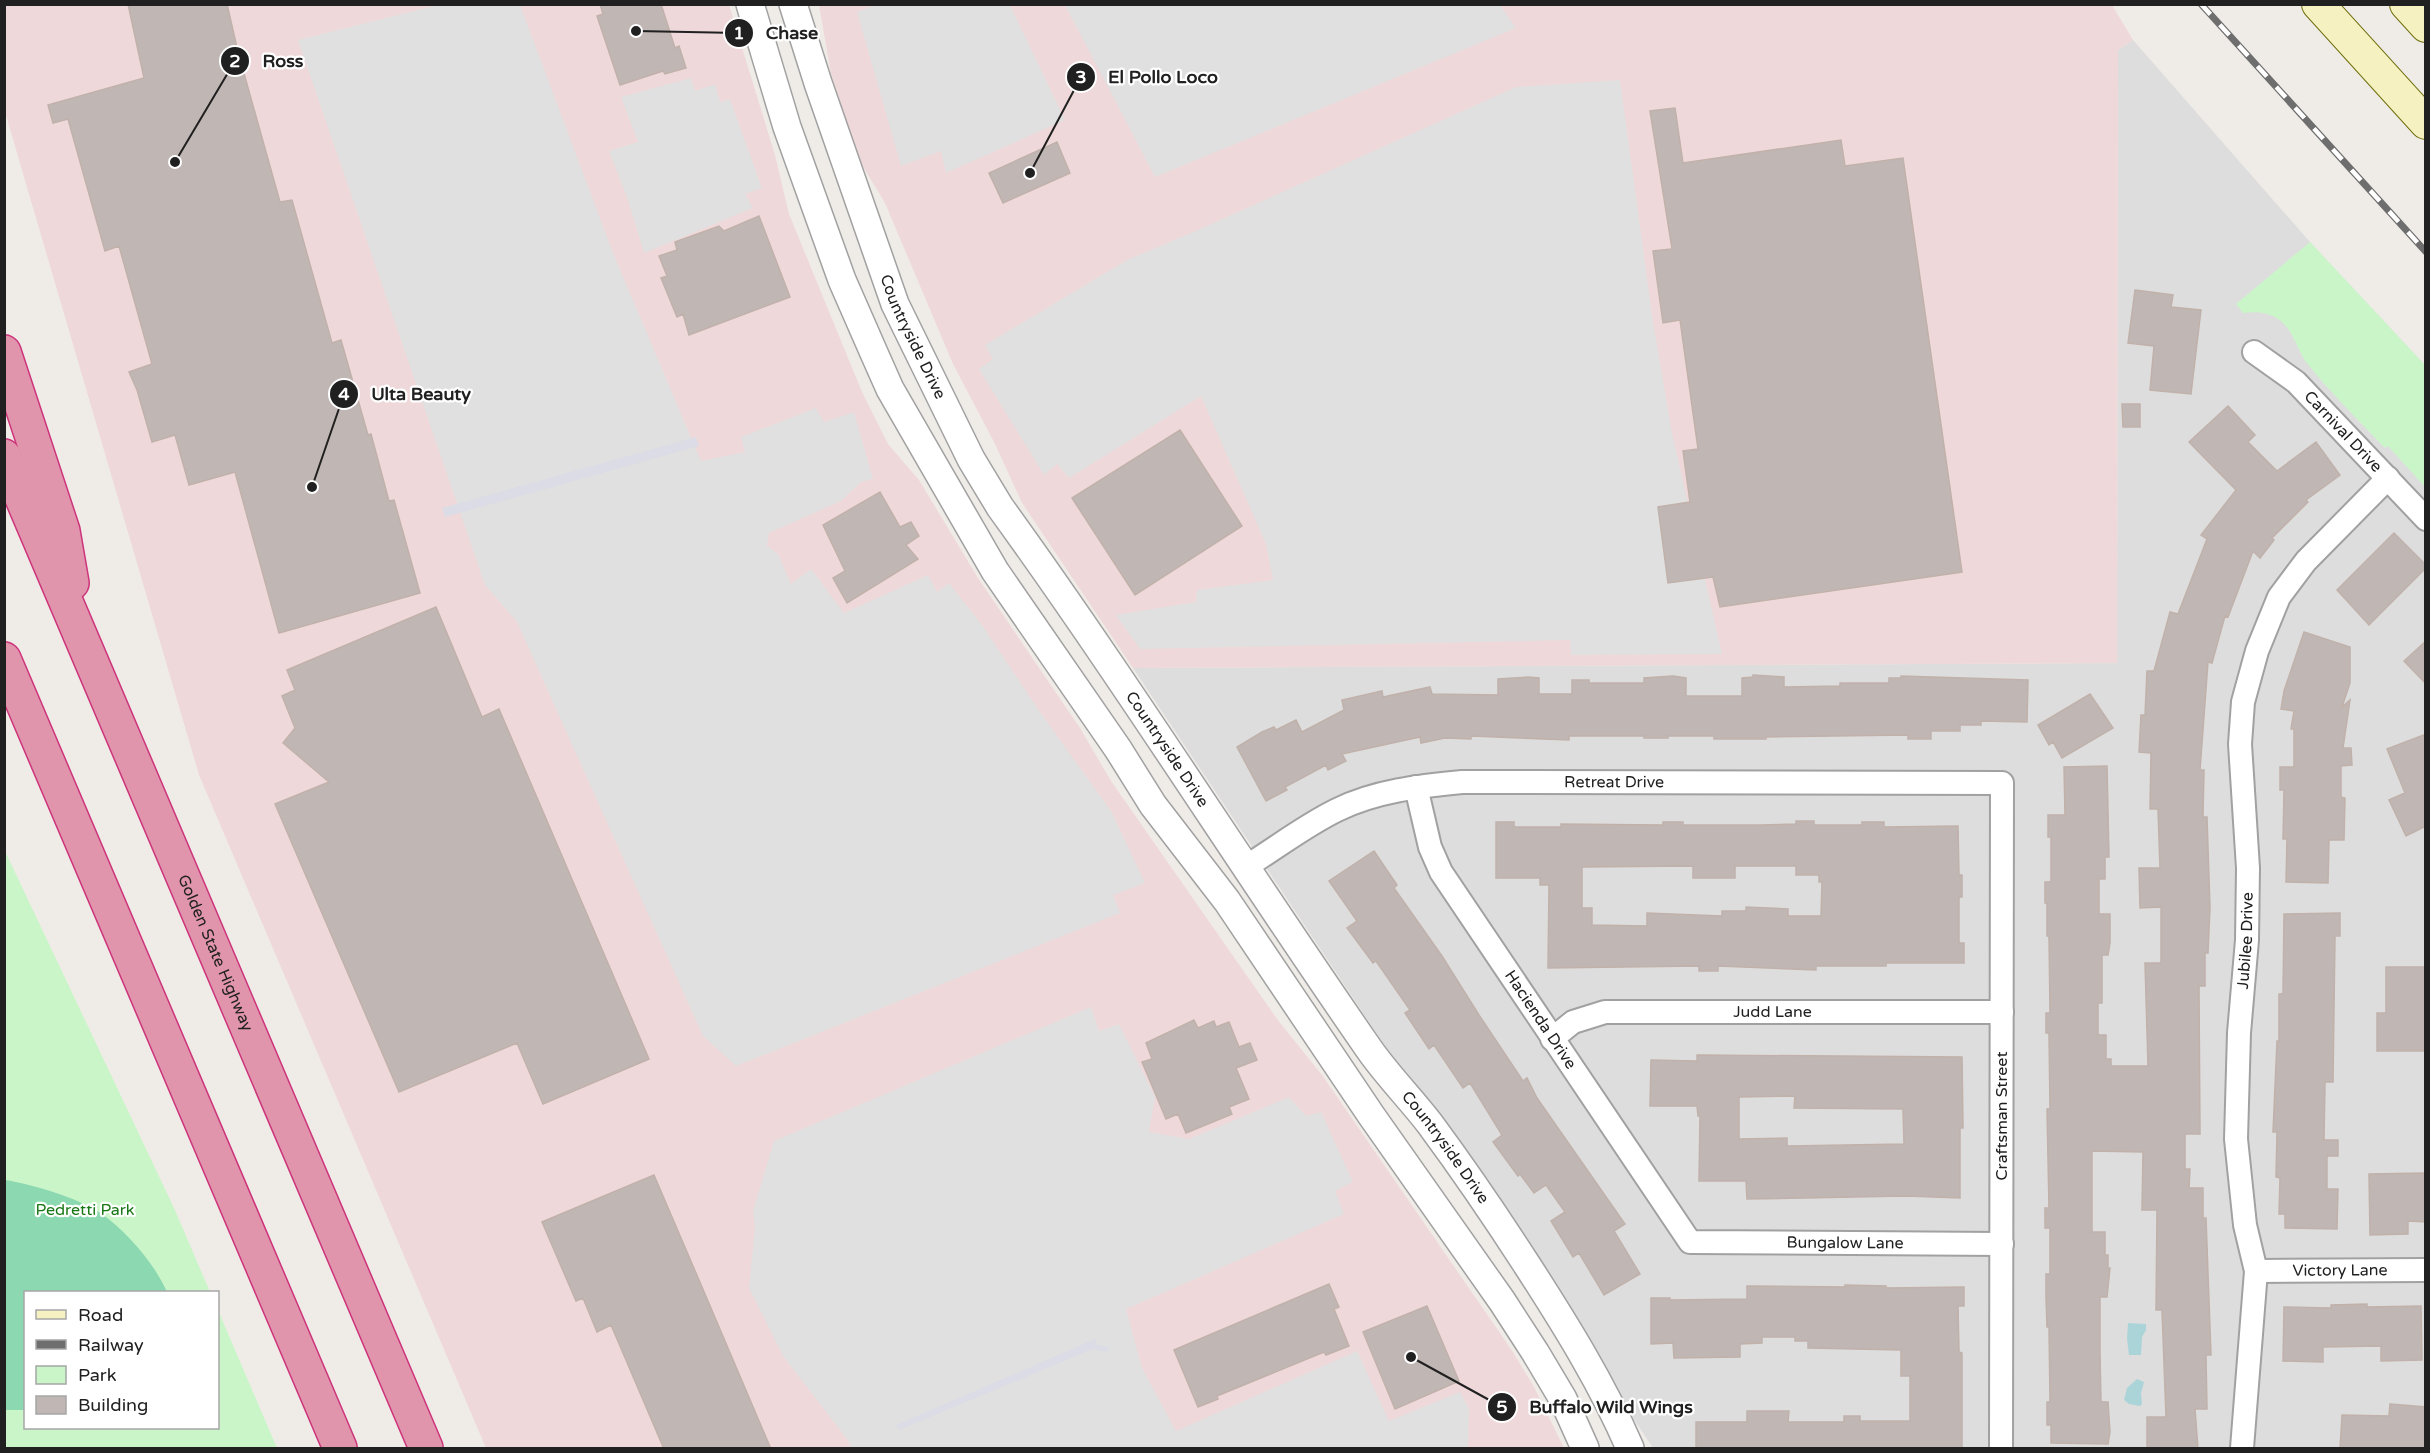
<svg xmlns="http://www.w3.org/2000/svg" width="2430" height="1453" font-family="'Varela Round',sans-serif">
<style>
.residential{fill:#dedddd}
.commercial{fill:#efd8d9}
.park{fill:#caf5c8}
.pitch{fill:#8bd8b1}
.parking{fill:#e0e0e0}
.plaza{fill:#dbdce5}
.water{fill:#abd4d9}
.building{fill:#c0b7b4;stroke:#c0b1aa;stroke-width:1.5;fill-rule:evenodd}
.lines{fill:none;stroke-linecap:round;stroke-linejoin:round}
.minor-casing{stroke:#a1a1a1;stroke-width:26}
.tertiary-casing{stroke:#a1a1a1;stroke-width:30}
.secondary-casing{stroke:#706f0e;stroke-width:34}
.motorway-casing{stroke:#cd347b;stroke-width:36}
.minor{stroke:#fff;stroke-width:22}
.tertiary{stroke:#fff;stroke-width:27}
.secondary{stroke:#f5f1c0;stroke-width:32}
.motorway{stroke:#e095ac;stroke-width:33}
.rail-casing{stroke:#6e6e6e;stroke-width:7}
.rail{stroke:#fff;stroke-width:4.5;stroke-dasharray:14;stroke-linecap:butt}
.labels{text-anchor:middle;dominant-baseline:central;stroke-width:4.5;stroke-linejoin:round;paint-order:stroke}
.street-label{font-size:16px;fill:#202020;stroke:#fff}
.park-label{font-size:16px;fill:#187715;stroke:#fff}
.leader{fill:none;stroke:#202020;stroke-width:2}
.callout-dot{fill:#202020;stroke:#fff;stroke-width:2}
.mark-label{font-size:18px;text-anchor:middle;font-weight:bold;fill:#fff}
.callout-label{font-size:18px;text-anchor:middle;font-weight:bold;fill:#202020;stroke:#fff;stroke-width:4.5;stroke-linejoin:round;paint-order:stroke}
</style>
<rect width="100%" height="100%" fill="#efece7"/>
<path class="residential" d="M2133,40L2310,242L2425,365V1448H1653L1133,668L2117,663L2118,50Z"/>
<path class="commercial" d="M5,5H729L775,155L789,214L862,392L888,444L919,480L978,578L1080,728L1111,781L1277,1019L1322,1075L1513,1352L1534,1387L1564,1448H486L199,775L5,112Z
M819,5H2112L2133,40L2118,50L2117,663L1133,668L1022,503L995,444L953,364L885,203L859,160L831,74Z"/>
<path class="park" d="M2310,242L2425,365V487L2388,446L2385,448C2358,420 2330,392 2306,362C2297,349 2294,333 2282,322C2271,312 2257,311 2243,313L2236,304Z
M4,849L174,1208L210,1292H26V1428H218V1310L277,1448H5Z"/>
<path class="pitch" d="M5,1180C31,1184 79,1198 102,1214C128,1233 154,1263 167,1292H26L25,1410H5Z"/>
<path class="parking" d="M438,5H520L613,253L701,461L745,452L741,437L816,408L824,422L854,412L873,479L861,482L841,501L769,533L767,546L778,554L791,584L811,569L844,613L928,575L937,592L949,583L982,625L1040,712L1111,811L1145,883L1113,895L1120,913L736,1066L703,1036L517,622L485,585L298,40Z
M875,5H1010L1065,120L946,173L941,151L901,166L857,12Z
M1065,5H1500L1516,28L1155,177Z
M691,78L695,91L715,84L720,102L730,99L762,188L745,194L753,208L644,253L628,200L609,151L638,142L621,97Z
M1620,80L1653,322L1672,433L1722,654L1571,655L1570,640L1140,649L1116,615L1196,602L1197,590L1273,580L1266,544L1201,396L1069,478L1057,464L1044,475L979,369L993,359L985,345L1127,260L1198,230L1516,87Z
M1091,1007L1099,1031L1119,1024L1155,1097L1149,1132L1189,1139L1289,1097L1306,1116L1321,1112L1353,1182L1335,1191L1344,1214L1126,1309L1142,1368L1176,1431L1357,1351L1389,1421L1460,1392L1469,1409L1468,1448H851L847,1439L783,1356L749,1288L755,1227L753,1211L774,1141Z"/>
<path class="plaza" d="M696,437L699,446L445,517L442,508Z
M1095,1339L1098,1345L1109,1347L1107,1352L1093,1349L899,1430L896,1425Z"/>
<path class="water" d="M2128,1323L2146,1324V1330L2142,1337L2141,1355H2129L2127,1339Z
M2137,1379L2144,1382L2141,1393L2142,1404L2140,1406L2129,1404L2124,1400L2127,1388Z"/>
<path class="building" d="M128,4H227L238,52L280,202L292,200L332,343L341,340L368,435L371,434L389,501L394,500L420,593L279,633L235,472L189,485L175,435L152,442L137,390L129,372L152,364L119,246L105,251L68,119L53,123L48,105L144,78Z
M600,4H661L675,48L679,46L686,68L665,74L663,71L620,85L597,16L603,14Z
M1675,108L1683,163L1841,140L1845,166L1903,158L1962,572L1720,607L1713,577L1668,583L1658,507L1690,502L1683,451L1698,449L1680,320L1663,323L1653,251L1672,249L1650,111Z
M1057,142L1070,173L1003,203L989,173Z
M759,216L790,297L689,335L683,314L677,317L661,278L667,276L659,256L677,250L675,242L719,226L724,231Z
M2135,290L2173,295L2171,307L2201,310L2191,394L2150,390L2154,346L2128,343Z
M2122,404H2140V427H2123Z
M2228,406L2255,435L2248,442L2277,471L2316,442L2340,475L2306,500L2308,502L2272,538L2274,540L2260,558L2253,551L2228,617L2225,616L2212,663L2208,662L2200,770H2204L2203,817H2207L2210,907L2208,953H2205V986H2199L2200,1134H2185V1169H2190L2189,1188H2203V1218H2206L2211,1355H2206L2207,1409H2195L2198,1449H2147V1417H2166L2162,1310H2156L2157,1210H2142L2143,1152L2092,1151V1232H2105V1255H2108V1268H2110L2107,1297H2100V1353L2101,1402H2108L2110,1432L2108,1444L2051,1443V1425H2047V1402H2050L2049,1327H2047L2046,1297V1274H2050V1228H2045V1208H2049L2047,1109H2050L2049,1033H2046V1013H2050L2049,936H2047V903H2045V882H2051V837H2048V815H2065L2064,767L2107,766L2109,857H2105V879H2099V914H2110V943L2108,955H2102V1003H2098V1035H2106V1059H2111V1066H2148L2145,963H2161V907L2140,908L2139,868H2160L2158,809H2150L2151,753L2139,752L2141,715H2145L2147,671H2154L2170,612L2178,614L2207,539L2201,535L2236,490L2189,442Z
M1180,430L1242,526L1135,595L1072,498Z
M880,492L900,527L911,522L919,536L906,545L918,559L847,603L833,578L845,571L823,525Z
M2394,533L2426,565V568L2369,625L2337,590Z
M436,607L482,717L499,709L649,1059L543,1104L517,1043L399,1092L275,804L329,782L283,743L295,728L282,696L295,690L287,670Z
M2304,632L2350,647V683L2342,707L2350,700L2343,748H2351L2352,765L2341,766V797L2345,798L2344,840H2329L2328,883L2286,882L2287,839H2283L2284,790H2280V767H2294V729H2291L2294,711L2281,709L2284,691Z
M2426,641V684L2404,661Z
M1753,675L1784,677V687L1840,686V683H1889V678H1901V676L2028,680L2027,722L1981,721V725H1960V731H1931V739H1908V735L1766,737V739H1714V736H1668V738H1644V736H1569V740L1471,736V739L1445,738L1421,743L1420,737L1342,754L1346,761L1328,770L1326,765L1285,787L1287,790L1266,801L1237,747L1262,732L1274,727L1276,730L1296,720L1302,732L1344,710L1342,700L1382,691L1383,697L1430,687L1432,694L1498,695V679L1528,677L1539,678V694H1572V680H1589V683H1644V678L1673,676L1686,678V696H1742V678L1753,677Z
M2090,694L2113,728L2062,758L2053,742L2049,745L2038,725Z
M2426,734V826L2406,836L2389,800L2405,793L2387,749Z
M1796,821H1814V825H1862V822H1884V827L1958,826L1959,875H1962V897H1959V943H1964V963H1886V966H1816V970L1718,966V971H1699V966L1548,968L1549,885H1540V878H1496V822H1514V827H1561V824L1663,825V822H1683V825H1761L1796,824ZM1693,866V878H1735V866H1796V875H1819V882H1822L1821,916H1788V909L1746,907V911H1722V916L1647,913V926L1592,925V908H1582V867Z
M1374,851L1397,885L1394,888L1442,956L1479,1015L1523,1081L1527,1078L1537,1098L1625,1224L1614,1231L1640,1274L1604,1295L1579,1253L1573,1257L1551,1221L1565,1212L1546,1185L1534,1193L1520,1174L1518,1176L1493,1142L1502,1135L1470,1083L1463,1088L1434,1045L1429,1049L1405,1013L1410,1010L1376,961L1373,963L1347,928L1357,921L1329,881Z
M2340,913V936H2335L2333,1082H2325L2324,1140H2338V1156H2327V1189H2338L2337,1229L2285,1228V1214H2279L2280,1178L2276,1177L2277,1132H2273L2277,1041H2279V994H2283L2284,914Z
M2386,967H2426V1051H2377V1013H2386Z
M1194,1020L1198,1028L1214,1021L1216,1027L1229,1022L1239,1047L1250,1043L1257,1060L1236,1068L1249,1099L1229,1107L1232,1114L1186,1133L1178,1114L1166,1119L1142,1062L1152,1059L1146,1043Z
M1697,1055L1962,1057L1963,1128H1960V1198L1906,1196L1747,1199L1746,1181H1699L1700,1116H1698L1697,1106H1650L1651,1060L1697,1061ZM1795,1096L1794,1108L1903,1109L1904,1144L1787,1146V1138L1739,1139V1097Z
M2426,1173V1222L2408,1221V1234L2370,1235L2369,1174Z
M654,1175L702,1287L771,1449H664L611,1325L597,1332L583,1298L576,1301L542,1222Z
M1329,1284L1339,1307L1334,1309L1349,1346L1326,1355L1324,1352L1217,1396L1218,1399L1198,1407L1174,1350Z
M1845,1285L1886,1286V1288L1964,1287V1306H1958L1959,1352L1962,1353V1449H1696V1422H1747V1411H1789L1788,1422H1844V1416H1860V1421H1910V1376H1901V1350L1808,1348V1341H1795V1337H1762V1343L1740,1344V1357L1674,1358L1673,1343L1651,1344V1298H1670V1300L1747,1299V1286L1845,1287Z
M2367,1304V1307L2421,1306L2422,1360L2381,1361V1346L2323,1347V1362L2283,1361L2284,1307L2331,1308V1305Z
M1427,1306L1459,1381L1395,1409L1363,1332Z
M2390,1404L2426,1407V1449H2340L2342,1415L2389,1416Z"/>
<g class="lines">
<defs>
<g id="minor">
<path id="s1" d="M2254,352L2296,382L2426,519"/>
<path id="s2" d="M1416,787L1430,847L1441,872L1690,1242L2002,1244"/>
<path id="s3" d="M1247,866C1276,848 1306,825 1337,810C1375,791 1420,786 1462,782L2002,783L2001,1448"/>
<path id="s4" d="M1552,1039L1573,1022L1605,1012H2002"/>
<path id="s5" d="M2256,1271L2426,1270"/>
<path id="s6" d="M2242,1448L2256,1271L2245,1225L2236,1139L2239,1033L2247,940L2248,868L2240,744L2243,702L2257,651L2279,597L2306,561L2388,478"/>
</g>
<g id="tertiary">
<path d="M750,4L787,127L842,280L874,353L890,389L995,571L1118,749L1153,805L1227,901L1371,1115L1502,1301L1535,1352L1563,1399L1585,1448"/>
<path id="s7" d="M793,4L818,83L895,304L971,459L1000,507C1128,684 1244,869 1369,1049C1387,1075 1410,1098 1430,1124C1464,1170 1496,1217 1527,1265C1565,1324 1602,1383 1630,1448"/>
</g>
<path id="secondary" d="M2318,4L2426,123
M2406,4L2426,26"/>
<g id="motorway">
<path d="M4,352L63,531L72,583"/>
<path id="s8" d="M4,456L426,1448"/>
<path d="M4,659L340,1448"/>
</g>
</defs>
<use href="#minor" class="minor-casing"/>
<use href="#tertiary" class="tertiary-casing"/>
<use href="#secondary" class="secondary-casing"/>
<use href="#motorway" class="motorway-casing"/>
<use href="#minor" class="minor"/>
<use href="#tertiary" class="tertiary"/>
<use href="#secondary" class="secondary"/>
<use href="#motorway" class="motorway"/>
<defs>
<path id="rail" d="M2201,4L2426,252"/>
</defs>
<use href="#rail" class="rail-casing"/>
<use href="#rail" class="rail"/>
</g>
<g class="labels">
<g class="street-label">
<text stroke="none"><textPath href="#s7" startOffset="354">Countryside Drive</textPath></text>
<text stroke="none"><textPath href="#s1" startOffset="120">Carnival Drive</textPath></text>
<text stroke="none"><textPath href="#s7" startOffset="840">Countryside Drive</textPath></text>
<text stroke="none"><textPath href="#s3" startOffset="387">Retreat Drive</textPath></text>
<text stroke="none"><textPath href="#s6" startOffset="510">Jubilee Drive</textPath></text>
<text stroke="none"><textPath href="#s8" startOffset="540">Golden State Highway</textPath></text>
<text stroke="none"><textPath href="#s4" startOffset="228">Judd Lane</textPath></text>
<text stroke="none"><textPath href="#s2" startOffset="267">Hacienda Drive</textPath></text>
<text transform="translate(2002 1116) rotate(-90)">Craftsman Street</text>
<text stroke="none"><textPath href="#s7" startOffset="1326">Countryside Drive</textPath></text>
<text stroke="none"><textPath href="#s2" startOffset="690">Bungalow Lane</textPath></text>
<text stroke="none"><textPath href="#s5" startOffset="84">Victory Lane</textPath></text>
</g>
<g class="park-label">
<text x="85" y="1210">Pedretti Park</text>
</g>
</g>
<path class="leader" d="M636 31L739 33M175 162L235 61M1030 173L1081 77M312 487L344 394M1411 1357L1502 1407"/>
<g class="callout-dot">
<circle cx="636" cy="31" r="6"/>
<circle cx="175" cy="162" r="6"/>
<circle cx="1030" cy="173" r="6"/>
<circle cx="312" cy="487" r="6"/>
<circle cx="1411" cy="1357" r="6"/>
<circle cx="739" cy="33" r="15"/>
<circle cx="235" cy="61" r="15"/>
<circle cx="1081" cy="77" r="15"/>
<circle cx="344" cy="394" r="15"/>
<circle cx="1502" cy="1407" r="15"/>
</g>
<g class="mark-label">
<text x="739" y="39">1</text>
<text x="235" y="67">2</text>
<text x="1081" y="83">3</text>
<text x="344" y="400">4</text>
<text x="1502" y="1413">5</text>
</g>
<g class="callout-label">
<text x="792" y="39">Chase</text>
<text x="283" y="67">Ross</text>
<text x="1163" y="83">El Pollo Loco</text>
<text x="421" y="400">Ulta Beauty</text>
<text x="1611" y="1413">Buffalo Wild Wings</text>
</g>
<rect width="2430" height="1453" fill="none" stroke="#202020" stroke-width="12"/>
<rect x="24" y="1291" width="195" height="138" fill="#ffffff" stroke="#a6a6a6" stroke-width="1.5"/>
<rect x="36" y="1310" width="30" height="9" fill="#f5f1c0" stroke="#a6a6a6" stroke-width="1.5"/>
<text x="78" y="1321" font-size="18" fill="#202020">Road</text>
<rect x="36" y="1340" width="30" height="9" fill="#6e6e6e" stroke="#a6a6a6" stroke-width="1.5"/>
<text x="78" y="1351" font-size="18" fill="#202020">Railway</text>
<rect x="36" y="1366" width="30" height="18" fill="#caf5c8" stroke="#a6a6a6" stroke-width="1.5"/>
<text x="78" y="1381" font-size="18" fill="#202020">Park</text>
<rect x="36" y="1396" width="30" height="18" fill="#c0b7b4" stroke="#a6a6a6" stroke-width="1.5"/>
<text x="78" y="1411" font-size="18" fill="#202020">Building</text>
</svg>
